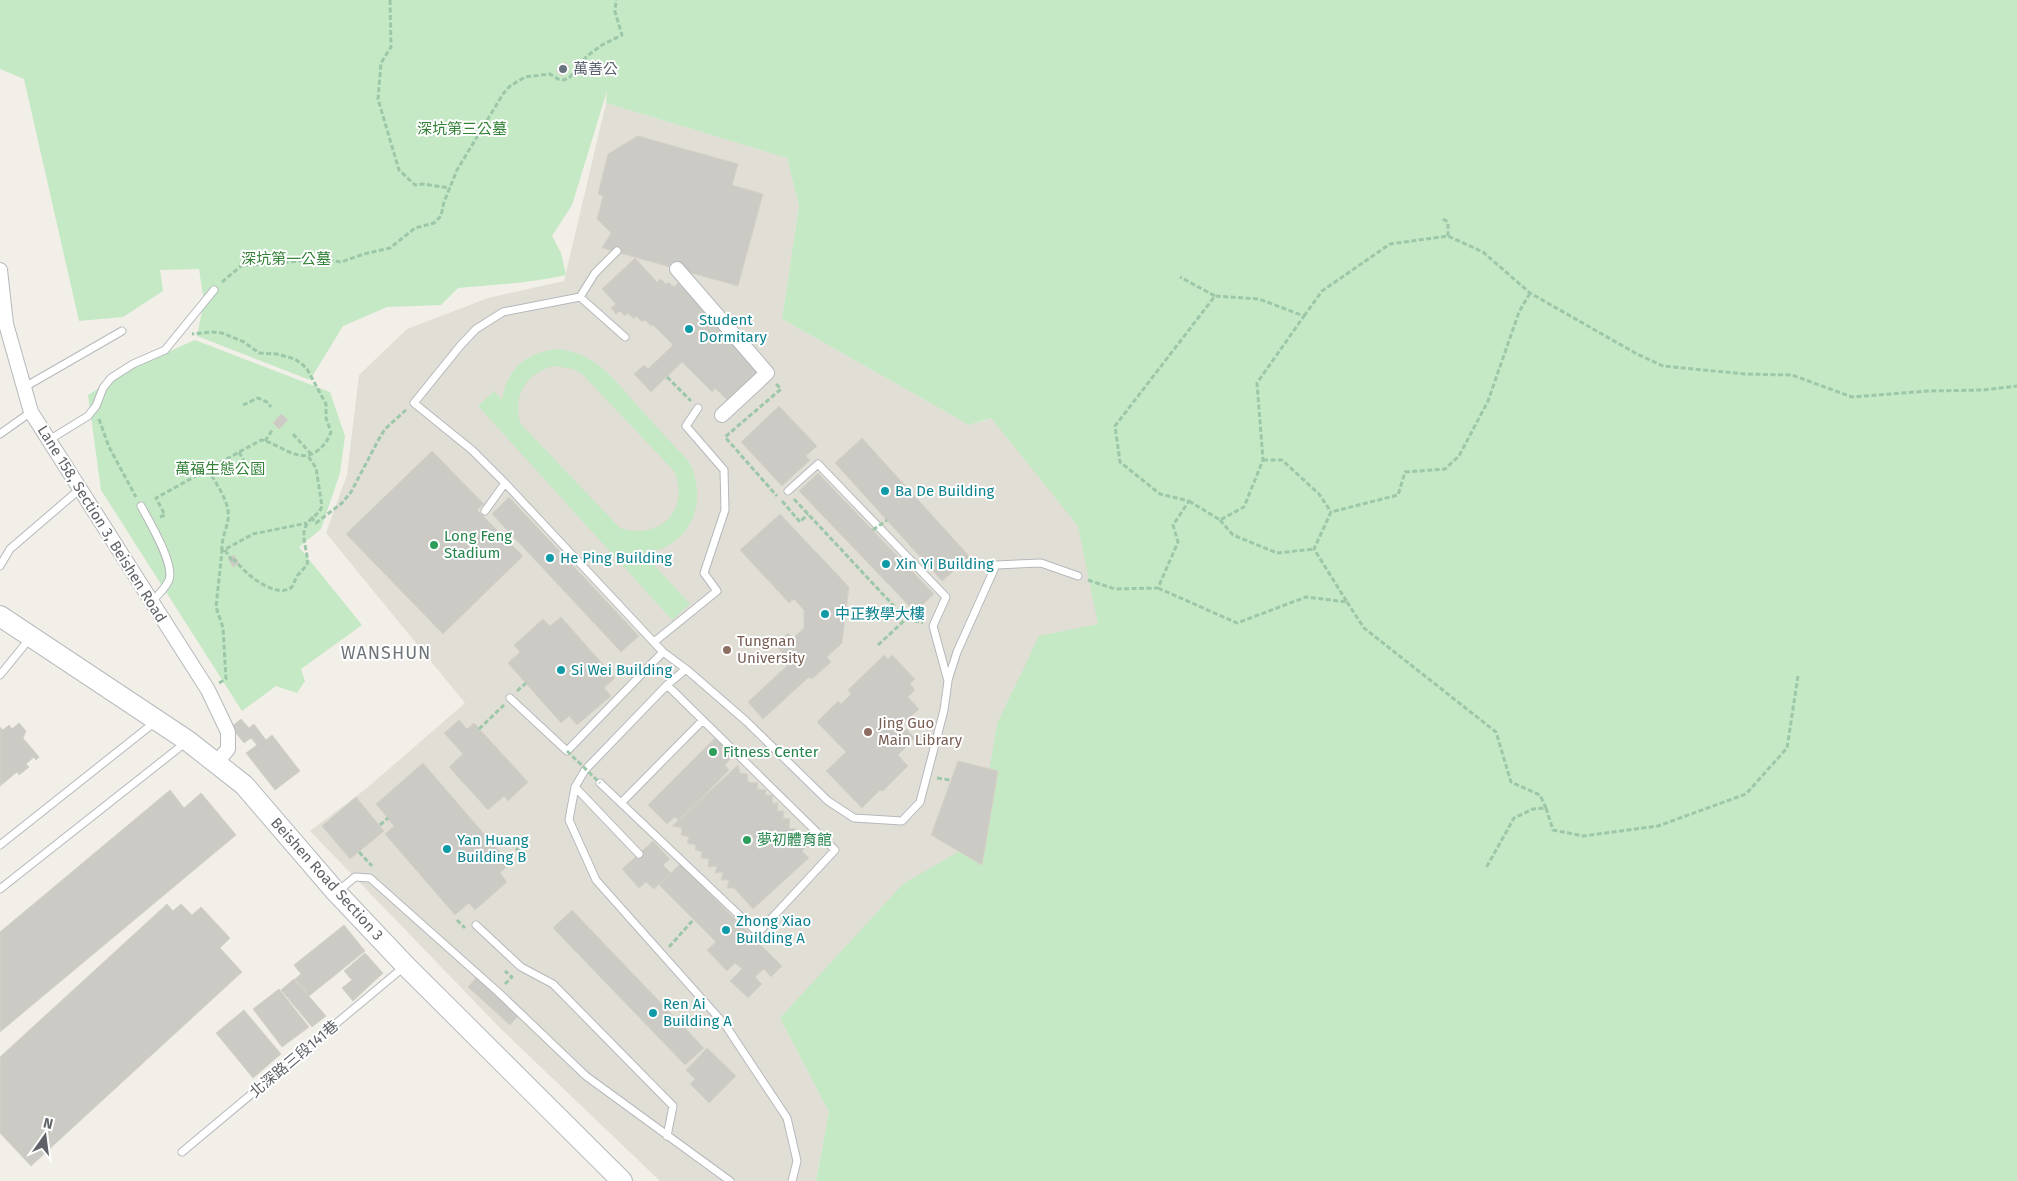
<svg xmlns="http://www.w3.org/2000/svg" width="2017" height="1181" font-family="'Fira Sans','Noto Sans TC',sans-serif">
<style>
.education{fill:#e1ded6}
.green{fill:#c5e8c5;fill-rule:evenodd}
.building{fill:#cccac5;stroke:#d6d1c6}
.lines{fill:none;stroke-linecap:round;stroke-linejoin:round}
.lane-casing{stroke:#b5b8bc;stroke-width:9}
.street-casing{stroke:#b5b8bc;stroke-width:16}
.secondary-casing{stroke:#b6babf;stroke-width:22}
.path{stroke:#9cc7a9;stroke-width:3;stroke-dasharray:5 2.5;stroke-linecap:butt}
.lane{stroke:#fff;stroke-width:7}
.street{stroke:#fff;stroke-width:14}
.secondary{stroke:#fff;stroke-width:20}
.path-bridge{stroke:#9cc7a9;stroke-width:3;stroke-dasharray:5 2.5;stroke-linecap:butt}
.worship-dot{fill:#6b7280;stroke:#fff;stroke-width:2}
.culture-dot{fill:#0f9aa8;stroke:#fff;stroke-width:2}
.leisure-dot{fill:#2e9e5b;stroke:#fff;stroke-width:2}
.education-dot{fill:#8d6e63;stroke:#fff;stroke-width:2}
.labels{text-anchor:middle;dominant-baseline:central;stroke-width:4;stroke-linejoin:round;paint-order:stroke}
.worship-label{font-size:15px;fill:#5b616d;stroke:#fff;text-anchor:start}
.park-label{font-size:15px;fill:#348238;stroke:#fff}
.culture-label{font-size:15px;fill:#0d838f;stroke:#fff;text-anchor:start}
.street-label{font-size:15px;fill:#5f6368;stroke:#fff}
.leisure-label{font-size:15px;fill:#27864d;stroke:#fff;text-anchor:start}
.education-label{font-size:15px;fill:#785e54;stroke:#fff;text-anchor:start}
.quarter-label{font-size:18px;letter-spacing:1px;fill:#70757a;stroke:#fff}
</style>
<rect width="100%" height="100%" fill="#f1efe8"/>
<path class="education" d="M606,103L787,158L799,206L782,319L969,425L1063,397L1381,284L977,841L780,1018L829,1112L816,1181H660L500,1028L310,831L367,788L465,703L326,533L347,475L359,375L407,329L488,298L564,281Z"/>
<path class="green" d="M0,0H2017V1181H816L829,1112L780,1018L903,884L977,841L997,724L1039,636L1098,624L1078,526L991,418L969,425L782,319L799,206L787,158L606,103L607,91L572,205L552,236L561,253L566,275C530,283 494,285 458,288L441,305L387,307L343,326L310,380L197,336L204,301L199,269L160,270L163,291L123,317L79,321L24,79L0,69Z
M195,340L330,392L345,436L340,473L321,529L299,547L362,625L301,669L305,681L297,693L276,686L242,711L101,490L88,395L134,367Z
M556,349C599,352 618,385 645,414C655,425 666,437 676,448C680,452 686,457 689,462C704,490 699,528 669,545C661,550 653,551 644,554L690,604L672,620L478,406L494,391L502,400C507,368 525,354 556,349ZM554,366L573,369L582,374L674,471C691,510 659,541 620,528L520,423C513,395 526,373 554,366Z"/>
<path class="building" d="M565,62L570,67L562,76L556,71Z
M638,136L738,164L732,185L763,194L738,286L602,248L611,233L597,219L603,196L598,194L608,154Z
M635,258L657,282L661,279L666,284L668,282L674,287L678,283L764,372L731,404L715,388L712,392L682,362L651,392L634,374L644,365L648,369L673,345L653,325L651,326L645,320L642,322L636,316L634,319L628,313L625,316L620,311L616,314L611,308L616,304L602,289Z
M779,406L817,446L806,456L810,460L782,486L741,442Z
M281,414L288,420L279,429L273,423Z
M862,438L970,557L942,581L835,463Z
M432,451L484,504L477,510L523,556L443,634L346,534Z
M818,473L934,594L915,612L799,491Z
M509,497L639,636L621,652L492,514Z
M780,514L849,587L842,643L827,657L831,662L812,679L809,677L763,719L748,702L791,662L775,645L788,633L793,638L804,628V610L794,599L789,603L740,550Z
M234,555L239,563L233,567L228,559Z
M561,617L615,678L604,688L611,696L577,725L569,716L561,723L508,663L520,652L514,645L543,619L550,626Z
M884,655L888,659L892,655L915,679L910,684L915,690L908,697L919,709L902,725L915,738L898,755L908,766L883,791L880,790L862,808L826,771L846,752L817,722L838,701L841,704L851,694L848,690Z
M241,719L249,728L254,724L266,740L272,735L300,771L275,790L246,753L257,745L251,738L244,743L231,727Z
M459,720L467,729L474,723L528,782L508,801L504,796L488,810L449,767L463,754L444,733Z
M19,723L26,731L23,738L39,757L36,760L34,757L26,764L29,767L19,775L17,772L0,786V727L3,730L9,725L12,729Z
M717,736L735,754L725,765L729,770L679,821L675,817L667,824L648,805Z
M958,761L998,771L982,865L931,835Z
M423,763L510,864L500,873L507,882L475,910L469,903L455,915L385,834L394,826L376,804Z
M738,765L740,773L747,774L748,782L758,783L757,789L766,790L765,795H773L772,803H778L777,811H784L783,818L790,819L789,828L796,829L810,844L802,851L809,858L753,909L734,888H727L729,880H721L723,872L715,873L717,866L708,867L709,859L701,858L702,852L695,850L696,845L687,843L689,837L681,835L682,828L672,826Z
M170,790L184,808L201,793L236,835L0,1032V932Z
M356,797L384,831L350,859L322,826Z
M653,841L670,859L663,865L671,873L654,889L646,882L639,888L622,869Z
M680,864L782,966L771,977L764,969L755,977L762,984L748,998L730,981L742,969L735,963L727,971L707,950L716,942L659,885Z
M167,904L173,911L181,904L192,915L201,907L230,938L220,948L242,972L31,1166L0,1133V1057Z
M572,910L704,1048L685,1065L553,928Z
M344,925L365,951L309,996L295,979L301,974L294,965Z
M365,953L383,973L353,1001L342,988L352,980L344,971Z
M477,977L519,1015L510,1025L468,987Z
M294,979L326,1016L312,1027L281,990Z
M279,989L309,1027L282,1047L253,1009Z
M244,1010L281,1054L253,1078L216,1033Z
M707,1048L736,1076L709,1103L690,1084L695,1079L686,1070Z"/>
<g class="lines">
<defs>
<path id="lane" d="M617,251L595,273L580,297L503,312L476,329L460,346L414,403L472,450L505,483L663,652L686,669
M580,297L625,337
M23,388L122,331
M0,434L31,412
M49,440L88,416L96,406L103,388L111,378L133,364L165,350L214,290
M788,491L818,464L946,597L933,626L948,681L944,710L920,802L902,821L854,818L828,801L746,721L686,669L667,685L585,770L575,787L569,820L596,880L726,1026L787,1118L797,1161L792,1181
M141,506C149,521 175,564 169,580C166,588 157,595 152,602
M485,511L505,483
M0,566L10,549L80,489
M654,642L717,591L704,573L725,510L724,470L686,426L698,408
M0,675L31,637
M948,680L957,652L996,565L1041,563L1078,576
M510,698L567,751L663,652
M600,783L758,933L835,850L667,685
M575,787L639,854
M621,803L702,721
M0,845L155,722
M0,889L185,743
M337,892L355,877L370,878L498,992L586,1076L730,1181
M476,925L521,967L553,984L673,1106L667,1136
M182,1152L405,966"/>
<path id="street" d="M677,269L767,373L722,415
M0,270L6,324L31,412L208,690L228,732V749L217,762"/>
<path id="secondary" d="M0,616L188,741L244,785L336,892L406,966L622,1181"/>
</defs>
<use href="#lane" class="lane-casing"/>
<use href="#street" class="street-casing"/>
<use href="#secondary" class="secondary-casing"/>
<path class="path" d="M390,0L391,47L381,63L378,99L399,170L415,185L423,184L450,188
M1443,219L1448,222V236
M222,282L241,266L323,259L341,262L364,254L390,248L415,228L434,223L441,216L444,202L457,170L503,94L510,86L525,77L550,74L558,79L564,80L570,77L587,56L602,45L622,35L615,12L616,0
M1304,316L1322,291L1390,244L1448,236L1483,252L1530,293L1637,354L1663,366L1745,374L1792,375L1852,397L1928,391L1983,390L2017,386
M667,377L691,401
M776,384L781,389L725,437L777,496
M243,405L258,398L267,402L271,407
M99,419L109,447L136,497
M293,434L312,455
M265,441L273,429
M239,452L246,465
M1263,460H1282L1319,494L1331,512
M208,469C216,484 231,503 228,520C226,531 221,540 222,551
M794,499L906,619L923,623
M782,501L800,522L808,514
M1189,501L1220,520L1244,507L1263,460L1257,383L1304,316L1259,299L1215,296
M160,517L165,515L156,498L261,440C279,443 299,465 317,451C324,446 328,440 331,432L326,418V404L307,369L302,364L295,359L277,354L259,353L244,342L222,333L212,332L192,334
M311,517L316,523L342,503L351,492L380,437L385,429L406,410
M1220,520L1233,535L1277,553L1314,549
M225,550L233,562L235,560C244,573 276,600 292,587L297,576L307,565C309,553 301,540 305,528C308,518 319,516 322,506L316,468L308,456
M1088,580L1115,589L1158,588L1178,542L1173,525L1189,501L1160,494L1120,462L1115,426L1215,296L1180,277
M1158,588L1237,623L1306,597L1347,602L1314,549L1331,512L1398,495L1405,472L1445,469L1459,456L1488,401L1519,312L1530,293
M1347,602L1364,628L1496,732L1511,782L1540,795L1546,808L1533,809L1514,818L1486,868
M878,645L906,619
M219,683L226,679L223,628L216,607L222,551L253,534L307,523
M517,691L526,683
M479,729L504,705
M937,778L950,780
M1546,808L1553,830L1583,836L1658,826L1746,794L1787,748L1798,676
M380,825L388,818
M505,838L522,854
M359,852L372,866
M457,920L465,928
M669,947L694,919
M505,984L512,977L505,971"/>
<use href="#lane" class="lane"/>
<use href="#street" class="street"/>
<use href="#secondary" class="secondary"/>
<path class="path-bridge" d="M873,530L887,520
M567,751L600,783"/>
</g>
<circle class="worship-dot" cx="563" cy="69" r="5"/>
<g class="culture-dot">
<circle cx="689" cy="329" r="5"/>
<circle cx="885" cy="491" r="5"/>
<circle cx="550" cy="558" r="5"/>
<circle cx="886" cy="564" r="5"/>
<circle cx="825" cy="614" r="5"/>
<circle cx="561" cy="670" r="5"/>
<circle cx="447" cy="849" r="5"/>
<circle cx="726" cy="930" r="5"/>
<circle cx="653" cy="1013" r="5"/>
</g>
<g class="leisure-dot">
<circle cx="434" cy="545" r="5"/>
<circle cx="713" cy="752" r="5"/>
<circle cx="747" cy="840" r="5"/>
</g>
<g class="education-dot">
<circle cx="727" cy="650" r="5"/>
<circle cx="868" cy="732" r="5"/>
</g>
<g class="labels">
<g class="worship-label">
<text x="573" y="69">萬善公</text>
</g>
<g class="park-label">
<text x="462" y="129">深坑第三公墓</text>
<text x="286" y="259">深坑第一公墓</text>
<text x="220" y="469">萬福生態公園</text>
</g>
<g class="culture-label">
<text x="699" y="320">Student<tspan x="699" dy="17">Dormitary</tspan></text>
<text x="895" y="491">Ba De Building</text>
<text x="560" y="558">He Ping Building</text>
<text x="896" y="564">Xin Yi Building</text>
<text x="835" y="614">中正教學大樓</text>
<text x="571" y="670">Si Wei Building</text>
<text x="457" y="840">Yan Huang<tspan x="457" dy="17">Building B</tspan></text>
<text x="736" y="921">Zhong Xiao<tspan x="736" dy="17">Building A</tspan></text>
<text x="663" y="1004">Ren Ai<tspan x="663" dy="17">Building A</tspan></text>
</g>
<g class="street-label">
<text transform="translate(102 524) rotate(58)">Lane 158, Section 3, Beishen Road</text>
<text transform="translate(327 879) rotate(48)">Beishen Road Section 3</text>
<text transform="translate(294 1059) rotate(-40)">北深路三段141巷</text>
</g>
<g class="leisure-label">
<text x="444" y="536">Long Feng<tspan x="444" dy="17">Stadium</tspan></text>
<text x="723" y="752">Fitness Center</text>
<text x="757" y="840">夢初體育館</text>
</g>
<g class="education-label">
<text x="737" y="641">Tungnan<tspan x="737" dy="17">University</tspan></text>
<text x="878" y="723">Jing Guo<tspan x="878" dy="17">Main Library</tspan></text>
</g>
<g class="quarter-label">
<text x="386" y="653">WANSHUN</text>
</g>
</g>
<g transform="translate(45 1136) rotate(14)" stroke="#ffffff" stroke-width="4" paint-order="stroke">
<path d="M0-4L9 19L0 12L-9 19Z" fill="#5f6368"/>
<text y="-8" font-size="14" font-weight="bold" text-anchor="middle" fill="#5f6368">N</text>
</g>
</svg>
